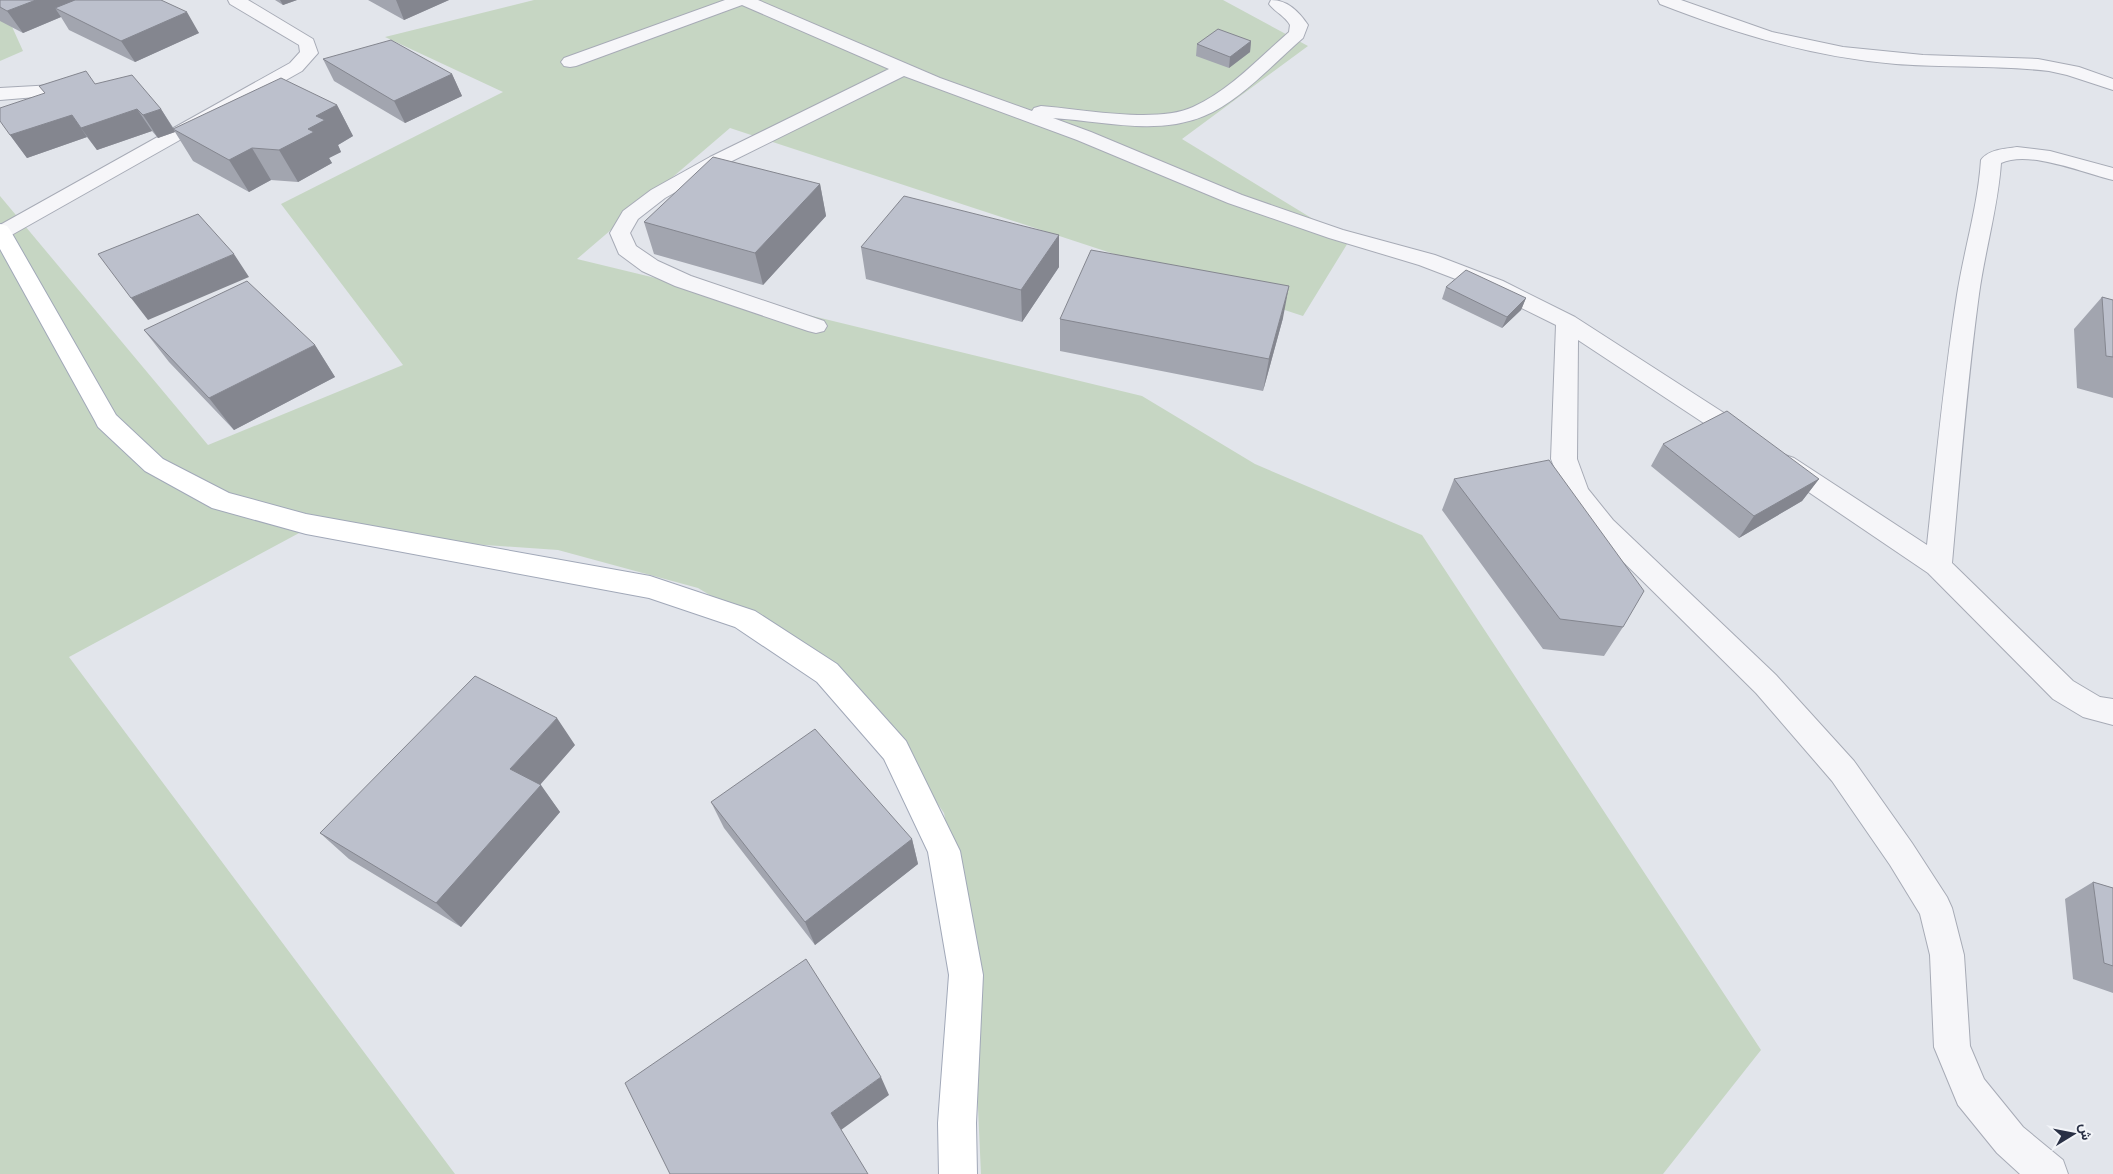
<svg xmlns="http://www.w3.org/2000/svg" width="2113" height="1174" font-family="Jost,Vazirmatn,sans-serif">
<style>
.green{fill:#c6d6c3}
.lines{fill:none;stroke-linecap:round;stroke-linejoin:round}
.minor-casing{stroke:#a7abb6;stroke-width:2}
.major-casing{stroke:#a1a8b8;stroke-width:2}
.minor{fill:#f6f6f9;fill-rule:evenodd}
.major{fill:#fff;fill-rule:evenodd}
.wall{fill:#a2a5af}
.shaded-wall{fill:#84868f}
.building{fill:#bcc0cc;stroke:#84868f}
</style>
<rect width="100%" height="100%" fill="#e2e5eb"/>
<path class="green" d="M0,0L23,51L0,61Z
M534,0H1223L1308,46L1182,139L1349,241L1303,316L730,128L577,259L1142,396L1255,464L1422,535L1761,1050L1663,1174H981L971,953L944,813L854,682L698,588L558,550L301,532L69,657L455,1174H0V196L208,445L403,365L281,204L503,92L385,37Z"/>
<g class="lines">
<defs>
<path id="minor" d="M228,0H248L313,39L318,53L302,71L8,237L0,239V225L290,63L300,52L299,45L230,4Z
M725,0H758L940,78L1032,111L1034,108L1041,106C1082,109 1156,124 1193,107C1229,91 1259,58 1289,32L1290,25C1285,16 1275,12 1269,4L1271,0C1288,0 1299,12 1308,25L1303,38C1274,63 1240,101 1204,116C1157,136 1102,121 1053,118L1091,132L1242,195L1343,230L1435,255L1503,281L1575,317L1755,433L1758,439L1755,445L1746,448L1737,445L1578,340L1577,459L1588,489L1613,520L1776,675L1854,761L1912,843L1947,897L1952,908L1964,955L1970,1046L1984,1079L2023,1127L2063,1160L2068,1174H2020L1997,1153L1958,1105L1934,1047L1930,955L1920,914L1890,865L1832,781L1756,693L1595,534L1564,493L1551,459L1556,325L1487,291L1419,265L1329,238L1228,203L1077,140L904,76L724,165L665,198L638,219L630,233L636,246L658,261L691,276L824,321L827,326L824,331L816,333L808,331L675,286L642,271L619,254L610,233L623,211L651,190L710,157L889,69L742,5L576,66L570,67L564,66L561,62L564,58Z
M1658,0H1681L1772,32L1843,47L1923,55L2038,59L2079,67L2113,79V90L2067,75L2049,71C1998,65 1947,68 1896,64C1813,57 1737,34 1660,4Z
M54,85L60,87L63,91L60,95L0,100V88Z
M2017,147L2050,151L2113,168V180C2083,173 2030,150 2001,163C1998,207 1985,250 1979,294C1967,383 1960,473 1952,563L2073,681L2100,697L2113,699V725L2083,717L2053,699L1928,573L1776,470L1772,464L1776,458L1785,455L1794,458L1927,545C1936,461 1944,378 1957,295C1964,250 1978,206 1981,160C1989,149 2005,149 2017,147Z"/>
<path id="major" d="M0,224L7,226L10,230L116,415L163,459L229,493L306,514L650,576L755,611L837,664L906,741L960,851L983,975L976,1123L977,1174H939L938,1123L949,975L928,852L884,759L817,682L735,627L649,598L306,534L212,508L145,471L98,427L95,421L0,249Z"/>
</defs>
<use href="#minor" class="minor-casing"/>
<use href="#major" class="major-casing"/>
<use href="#minor" class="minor"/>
<use href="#major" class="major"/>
</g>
<path class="wall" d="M0,0H161L199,33L135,62L69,30L61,17L23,33L0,21Z
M275,0H297L283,5Z
M368,0H449L404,20Z
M1251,41L1250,52L1229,68L1196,56L1197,44Z
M323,59L452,74L462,96L405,123L334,81Z
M95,84L161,109L174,129L337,105L353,136L338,145L341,152L329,158L332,163L298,182L271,180L249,192L193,161L175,132L158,138L152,131L97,150L87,137L27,158L10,135Z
M820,184L826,216L763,285L654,254L644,222Z
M1059,235V267L1022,322L866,279L861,247Z
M1446,287L1526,298L1521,310L1502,328L1442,299Z
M2102,297L2113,300V398L2077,388L2074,329Z
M1283,318L1263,391L1060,351V319Z
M144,330L315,345L335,377L234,430L169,362Z
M1663,444L1819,479L1802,501L1739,538L1651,466Z
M1454,479L1623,627L1604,656L1543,649L1442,510Z
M575,745L540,785L560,812L461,927L349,859L320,833Z
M711,802L912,839L918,864L815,945L724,828Z
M2093,882L2113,888V993L2073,979L2065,899Z"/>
<path class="shaded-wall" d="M36,0H103L55,8L61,17L23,33L7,11Z
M280,0H297L283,5Z
M396,0H449L404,20Z
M187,12L199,33L135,62L121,41Z
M1251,41L1250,52L1229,68L1230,57Z
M452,74L462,96L405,123L394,101Z
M337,105L353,136L338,145L341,152L329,158L332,163L298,182L279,150L308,129L316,116Z
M137,109L152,131L97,150L81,128Z
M161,109L174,130L173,129L175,132L158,138L143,115Z
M72,115L87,137L27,158L10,135Z
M252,148L271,180L249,192L229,160Z
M820,184L826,216L763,285L755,253Z
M1059,235V267L1022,322L1021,290Z
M234,254L249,277L148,320L131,298Z
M1289,286L1283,318L1263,391L1269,359Z
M1526,298L1521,310L1502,328L1507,317Z
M315,345L335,377L234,430L209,398Z
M1819,479L1802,501L1739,538L1754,516Z
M557,718L575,745L530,796L510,769Z
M541,785L560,812L461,927L436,903Z
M912,839L918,864L815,945L805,922Z
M881,1077L889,1095L841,1130L831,1113Z"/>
<path class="building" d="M0,0H36L7,11L0,7Z
M75,0H161L187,12L121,41L55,8Z
M1218,29L1251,41L1230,57L1197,44Z
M391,40L452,74L394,101L323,59Z
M86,71L95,84L132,75L161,109L143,115L137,109L81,128L72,115L10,135L0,121V108L45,93L39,86Z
M281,78L337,105L316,116L325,120L308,129L314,132L279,150L252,148L229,160L173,129Z
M713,157L820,184L755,253L644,222Z
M904,196L1059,235L1021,290L861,247Z
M198,214L234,254L131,298L98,254Z
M1091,250L1289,286L1269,359L1060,319Z
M1466,270L1526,298L1507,317L1446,287Z
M247,281L315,345L209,398L144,330Z
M2102,297L2113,300V357L2106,356Z
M1727,411L1819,479L1754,516L1663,444Z
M1549,460L1644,591L1623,627L1560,619L1454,479Z
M475,676L557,718L510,769L541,785L436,903L320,833Z
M815,729L912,839L805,922L711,802Z
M2093,882L2113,888V966L2104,963Z
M806,959L881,1077L831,1113L868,1174H670L625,1083Z"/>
<g transform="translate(2073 1134) rotate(80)" stroke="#f2f4f8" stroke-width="4" paint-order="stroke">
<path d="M0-4L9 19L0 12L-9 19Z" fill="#293045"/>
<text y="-8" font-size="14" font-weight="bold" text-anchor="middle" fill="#293045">ش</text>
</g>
</svg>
